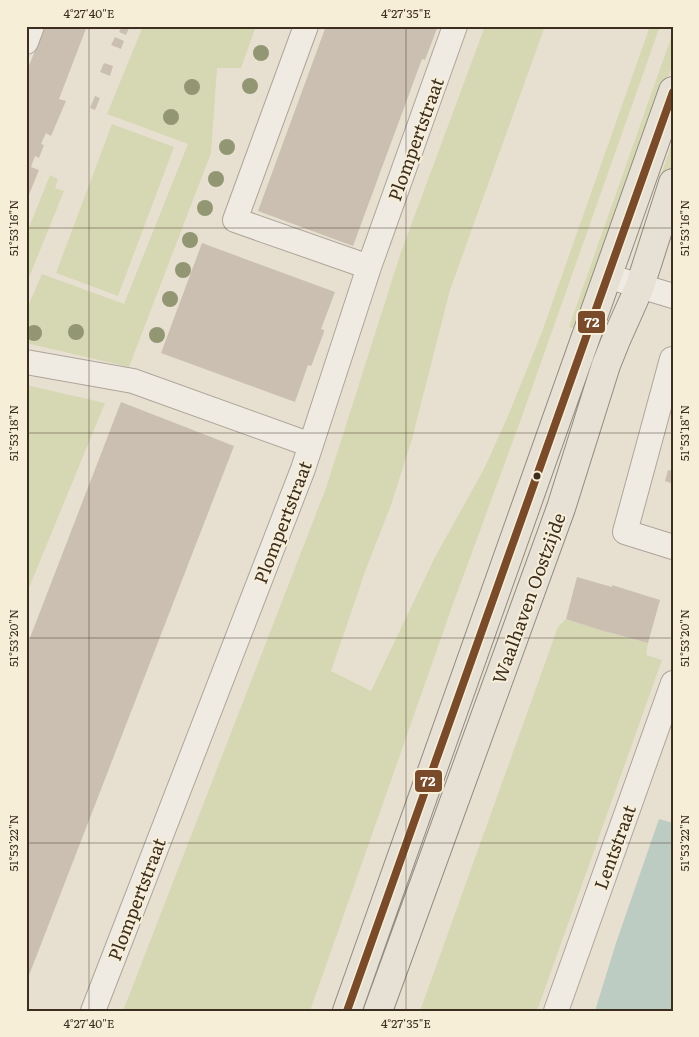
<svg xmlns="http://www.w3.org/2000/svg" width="699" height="1037" font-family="Literata,serif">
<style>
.green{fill:#d6d7b3}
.water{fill:#bcccc2}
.building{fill:#cbbfb2}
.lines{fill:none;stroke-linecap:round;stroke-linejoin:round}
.minor-casing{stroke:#ada599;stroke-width:26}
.major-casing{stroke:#928b80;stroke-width:30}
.minor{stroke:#efebe3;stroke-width:24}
.major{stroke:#e6e1d4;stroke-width:28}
.bus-1-casing{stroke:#f7eed8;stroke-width:11}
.bus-1{stroke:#7a4b2a;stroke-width:8}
.tree{fill:#929673}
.ticks{fill:none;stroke:#3d2e20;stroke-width:1;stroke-opacity:0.45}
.bus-dot{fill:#3d2e20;stroke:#f7eed8;stroke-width:2}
.labels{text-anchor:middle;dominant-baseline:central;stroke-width:4;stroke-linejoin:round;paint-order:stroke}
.street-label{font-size:18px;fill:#3d2e20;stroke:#f7eed8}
.line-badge{stroke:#f7eed8;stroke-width:2}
.badge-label{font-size:14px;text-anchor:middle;font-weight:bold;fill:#fff}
.neatline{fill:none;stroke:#3d2e20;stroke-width:2}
.ticks-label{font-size:12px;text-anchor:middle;fill:#3d2e20}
</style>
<rect width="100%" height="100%" fill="#e7e0d1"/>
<path class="green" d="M143,26H256L241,68H217L211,153L129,367L26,343V311L42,274L124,304L188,144L107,114Z
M485,26H545L450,290L412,439L391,505L366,569L331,671L371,691L435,557L484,469L508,416L542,332L650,26H660L521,419L453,604L310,1011H123L326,488L400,255Z
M673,32V63L579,330L569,327Z
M112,124L174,147L118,296L56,273Z
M673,140V165L643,252L636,251L639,239Z
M50,175L58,179L55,188L64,191L26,285V235Z
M26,385L105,403L26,595Z
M566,619L613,634L648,643L646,655L662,660L537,1011H420L558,627Z"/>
<path class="water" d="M659,819L673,823V1011H595L616,943Z"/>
<path class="building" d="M45,26H87L59,99L66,101L51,136L46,133L41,144L44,145L39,158L35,156L31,167L39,170L26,202V73Z
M122,26H130L126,35L119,32Z
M326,26H438L425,60L422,59L353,246L258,211Z
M115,37L124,41L121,49L111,45Z
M104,63L113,66L110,76L100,72Z
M95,96L100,98L95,110L90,108Z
M202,243L335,292L321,329L324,330V332L312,364L311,366L308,365L295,402L161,353Z
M121,402L234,446L26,983V648Z
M668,470L673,471V484L665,481Z
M577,577L612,587V585L660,600L648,643L600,630L566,619Z"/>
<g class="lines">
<defs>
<path id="minor" d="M306,26L235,220L369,267
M26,42L32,26
M607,276L673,296
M672,359L625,532L673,547
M26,362L133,381L311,445
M93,1011L303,469L369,267L455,26
M556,1011L673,683"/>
<path id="major" d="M347,1011L673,91
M378,1011L561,508L606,365L616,340L640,286L673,183"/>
</defs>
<use href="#minor" class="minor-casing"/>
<use href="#major" class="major-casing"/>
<use href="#minor" class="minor"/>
<use href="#major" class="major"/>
<defs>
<path id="bus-1" d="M347,1011L673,92"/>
</defs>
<use href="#bus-1" class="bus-1-casing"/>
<use href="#bus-1" class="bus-1"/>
</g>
<g class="tree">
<circle cx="261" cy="53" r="8"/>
<circle cx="250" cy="86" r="8"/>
<circle cx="192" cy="87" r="8"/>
<circle cx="171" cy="117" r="8"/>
<circle cx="227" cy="147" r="8"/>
<circle cx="216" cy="179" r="8"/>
<circle cx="205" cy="208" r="8"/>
<circle cx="190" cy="240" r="8"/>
<circle cx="183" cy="270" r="8"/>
<circle cx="170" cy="299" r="8"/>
<circle cx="76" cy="332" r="8"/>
<circle cx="34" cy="333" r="8"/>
<circle cx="157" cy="335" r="8"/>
</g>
<path class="ticks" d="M89,26V1011M406,26V1011M26,228H673M26,433H673M26,638H673M26,843H673"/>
<circle class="bus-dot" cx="537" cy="476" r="4.5"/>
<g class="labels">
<g class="street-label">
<text transform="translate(415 139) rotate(-70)">Plompertstraat</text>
<text transform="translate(282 522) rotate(-69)">Plompertstraat</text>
<text transform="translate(528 598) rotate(-70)">Waalhaven Oostzijde</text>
<text transform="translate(614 847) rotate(-70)">Lentstraat</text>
<text transform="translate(136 899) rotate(-69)">Plompertstraat</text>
</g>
</g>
<g class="line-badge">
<rect x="577" y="310" width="29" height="24" rx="5" fill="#7a4b2a"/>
<rect x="414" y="769" width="29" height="24" rx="5" fill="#7a4b2a"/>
</g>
<g class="badge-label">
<text x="592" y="327">72</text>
<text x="428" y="786">72</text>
</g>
<rect width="699" height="1037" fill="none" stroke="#f7eed8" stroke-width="55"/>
<rect x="28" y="28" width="644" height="982" class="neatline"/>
<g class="ticks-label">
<text x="89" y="18">4°27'40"E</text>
<text x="406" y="18">4°27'35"E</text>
<text transform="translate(685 228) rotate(-90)" y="4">51°53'16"N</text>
<text transform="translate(14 228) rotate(-90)" y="4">51°53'16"N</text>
<text transform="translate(685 433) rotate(-90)" y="4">51°53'18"N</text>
<text transform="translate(14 433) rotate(-90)" y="4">51°53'18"N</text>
<text transform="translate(685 638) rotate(-90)" y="4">51°53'20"N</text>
<text transform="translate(14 638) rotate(-90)" y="4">51°53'20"N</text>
<text transform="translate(685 843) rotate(-90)" y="4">51°53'22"N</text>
<text transform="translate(14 843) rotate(-90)" y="4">51°53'22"N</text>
<text x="89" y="1028">4°27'40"E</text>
<text x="406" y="1028">4°27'35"E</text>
</g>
</svg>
